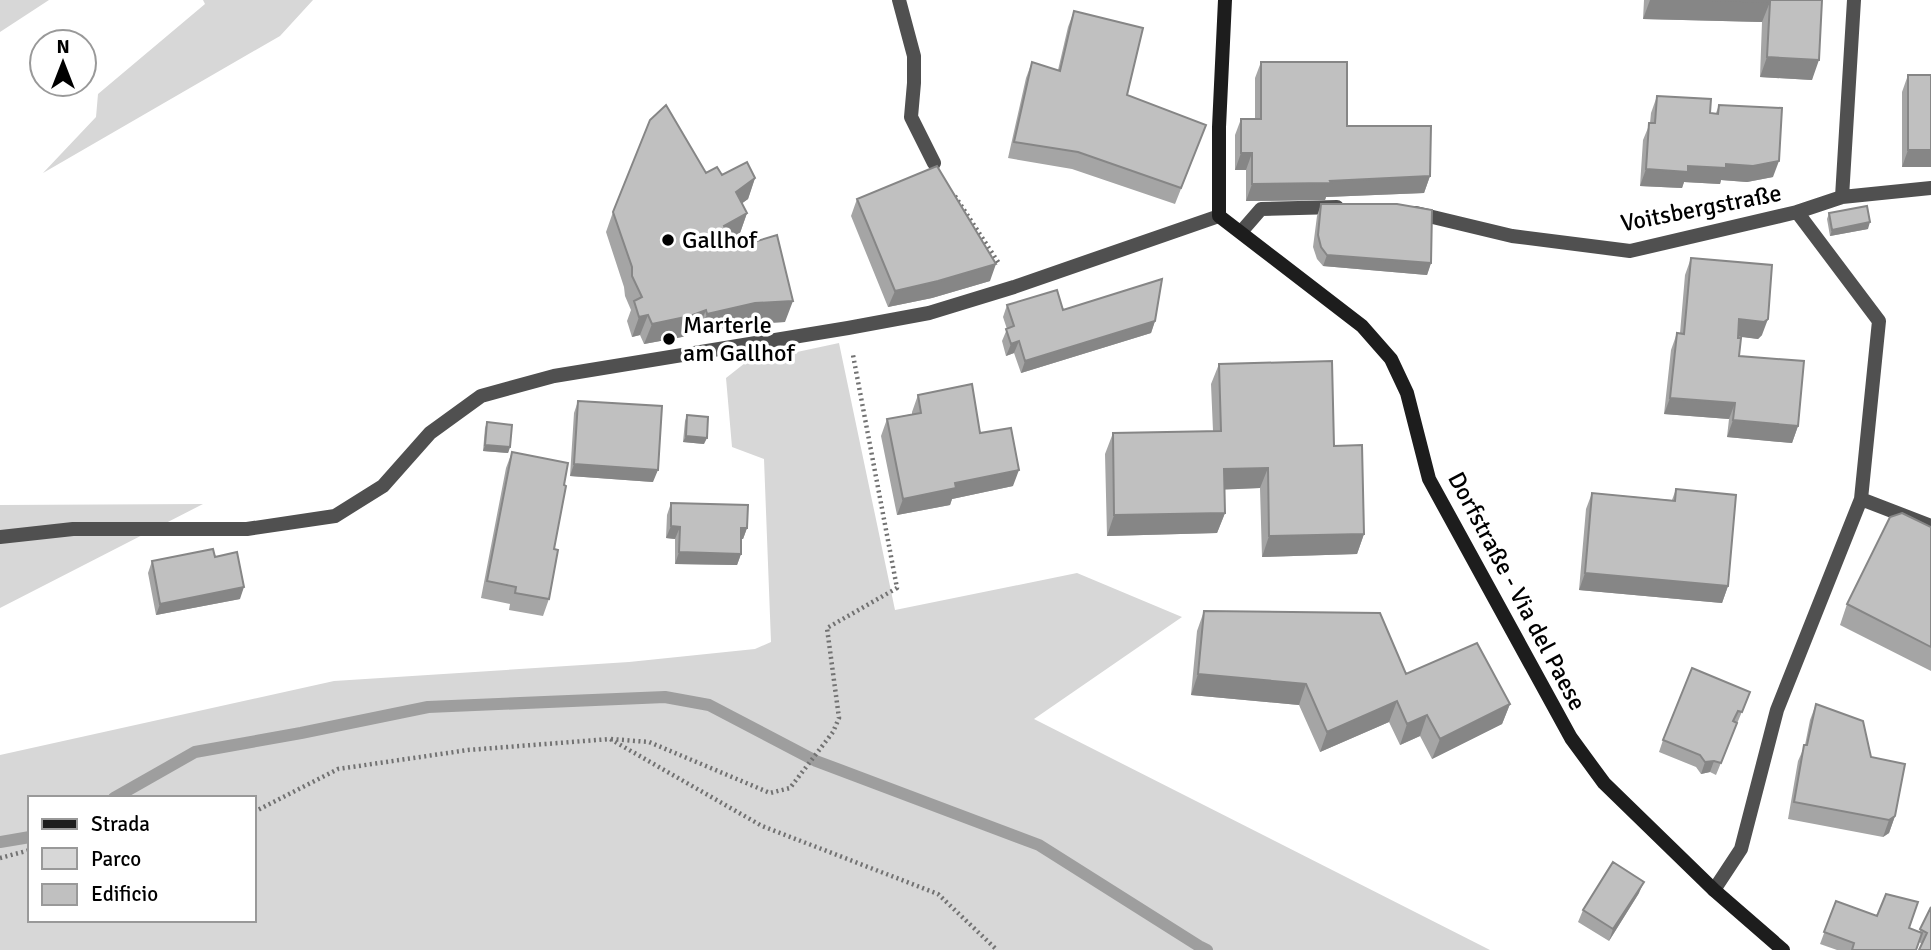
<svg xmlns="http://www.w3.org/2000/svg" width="1931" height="950" font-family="Signika,sans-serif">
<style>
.green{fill:#d7d7d7;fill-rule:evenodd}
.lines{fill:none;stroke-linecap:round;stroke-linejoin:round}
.stream{stroke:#9e9e9e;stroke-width:12}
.path{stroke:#727272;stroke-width:4.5;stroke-dasharray:2 3.5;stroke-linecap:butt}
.street{stroke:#505050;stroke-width:14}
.secondary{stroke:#1d1d1d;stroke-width:14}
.wall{fill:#a5a5a5}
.shaded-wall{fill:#868686}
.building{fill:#c0c0c0;stroke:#868686;stroke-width:2}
.poi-dot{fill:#000;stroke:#fff;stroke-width:2.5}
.labels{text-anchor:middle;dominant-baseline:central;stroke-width:7;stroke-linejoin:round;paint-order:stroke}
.street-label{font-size:24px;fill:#000;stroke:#fff}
.poi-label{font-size:24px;fill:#000;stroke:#fff;text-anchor:start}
</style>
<rect width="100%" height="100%" fill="#fff"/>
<path class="green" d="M0,0H49L0,32Z
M203,0H313L280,36L43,173L96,117L98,94L205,4Z
M839,343L895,610L1077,573L1182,617L1034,719L1490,950H0V755L334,681L629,662L755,649L771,642L764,459L732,447L726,378L745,363ZM30,798H254V920H30Z
M203,504L0,608V505Z"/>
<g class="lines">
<path class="stream" d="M114,798L195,752L301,733L428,707L665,697L709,705L816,761L1039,845L1199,946L1207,950
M0,842L30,837"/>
<path class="path" d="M955,196L1000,265
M611,739L649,742L770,793L790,788L833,732L839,718L827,628L897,588L853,355
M254,812L338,769L468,750L610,739L762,826L938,894L997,950
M0,858L30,850"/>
<path class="street" d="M899,0L914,56V83L911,117L934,163
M1842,197L1854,0
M1797,212L1879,321L1861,499L1931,526
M1416,213L1512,236L1630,251L1797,212L1842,197L1931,188
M1241,232L1261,209L1337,207
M0,537L73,529H247L335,516L383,486L430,433L481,396L554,376L848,328L929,313L1014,287L1219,216
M1714,890L1741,849L1777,710L1861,499"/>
<path class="secondary" d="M1225,0L1219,127V216L1362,326L1391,359L1407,393L1429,479L1571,738L1604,783L1714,890L1783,950"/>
</g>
<path class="wall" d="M1644,0H1822L1812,80L1760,77L1762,22L1643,19Z
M1074,11L1127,95L1200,141L1175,204L1072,169L1008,158L1026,78L1032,62L1058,70L1068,27Z
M1261,62L1347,126L1430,176L1424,193L1326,197L1325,200L1246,201V170H1235V135L1241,119H1255V78Z
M1908,75L1931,167H1902V92Z
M1657,96L1710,113H1716L1719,105L1773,177L1747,182L1721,180L1720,184L1684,182L1682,188L1640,186L1643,140L1650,123L1651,113Z
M706,173L755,178L748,199L742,203L747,213L740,233L730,239L734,248L785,322L747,324L699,334L698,330L682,337L644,344L640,335L632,337L627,321L631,310L625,296L624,287L606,232L613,212Z
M857,199L990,281L932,298L888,307L851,216Z
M1321,204L1431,263L1427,275L1323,266L1317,259L1313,247L1317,216Z
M1829,213L1868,229L1830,236L1827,219Z
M1691,258L1762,335L1758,339L1738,336L1739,356L1798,426L1792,443L1727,437L1729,419L1664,414L1671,350L1677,333H1680L1685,275Z
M1007,305L1063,310L1155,321L1151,333L1021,373L1014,353L1006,356L1002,341L1007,329L1003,317Z
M1219,364L1334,446L1364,534L1357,554L1262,557L1260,488L1224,489L1225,513L1217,533L1107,536L1105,454L1113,433L1213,431L1211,384Z
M918,395L980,433L1013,486L952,499L950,505L897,515L881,436L887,419L912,414V412Z
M578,401L653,482L570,476L574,413Z
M687,415L704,444L683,442L685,421Z
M487,422L510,447L508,453L483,451L485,428Z
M512,452L554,549L549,599L543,616L509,610L510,604L481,598L506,468Z
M1676,489L1728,586L1722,603L1579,590L1586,509L1592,493L1672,500Z
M671,503L747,528L743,539H741V554L737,565L675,564V539L666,538L667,515Z
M1931,527V671L1840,625L1847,604Z
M215,557L240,599L156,615L148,573L152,561Z
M1204,611L1406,674L1510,704L1502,724L1432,759L1420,736L1400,745L1389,722L1320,752L1299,705L1191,695L1197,631Z
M1750,692L1716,775L1710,772L1701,774L1696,767L1659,752L1663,740Z
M1816,704L1871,757L1895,816L1889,833L1883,837L1788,819L1798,761L1805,745L1810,720Z
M1639,893L1609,941L1578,922L1583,910Z
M1836,901L1919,932L1931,907V950L1919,942L1916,950H1837L1820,944Z"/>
<path class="shaded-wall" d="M1650,0H1712L1770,2L1762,22L1643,19Z
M1767,57L1819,60L1812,80L1760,77Z
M1908,150H1931V167H1902Z
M1241,153H1252L1246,170H1235Z
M1779,161L1773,177L1747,182L1721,180L1720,184L1684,182L1682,188L1640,186L1646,169Z
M1430,176L1424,193L1326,197L1325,200L1246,201L1252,184Z
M755,178L748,199L729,213L736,192Z
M747,213L740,233L716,247L724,226Z
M1870,222L1868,229L1830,236L1832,230Z
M1327,255L1431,263L1427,275L1323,266Z
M996,264L990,281L932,298L888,307L895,291Z
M793,301L785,322L747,324L699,334L707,314L755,303Z
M706,310L698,330L682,337L644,344L652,324Z
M648,315L640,335L632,337L639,317Z
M1739,319H1768L1762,335L1758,339L1733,336Z
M1155,321L1151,333L1021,373L1025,361Z
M1019,341L1014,353L1006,356L1011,344Z
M1670,398L1735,403L1729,419L1664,414Z
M1733,420L1798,426L1792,443L1727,437Z
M686,436L707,438L704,444L683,442Z
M485,445L510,447L508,453L483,451Z
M574,464L658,470L653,482L570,476Z
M1268,468L1260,488L1216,490L1224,469Z
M1019,470L1013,486L952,499L950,505L897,515L903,499L955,483Z
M1225,513L1217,533L1107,536L1114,515Z
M671,526L680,527L675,539L666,538Z
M741,528H747L743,539H737Z
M1364,534L1357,554L1262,557L1269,536Z
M679,552L741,554L737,565L675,564Z
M1585,573L1728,586L1722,603L1579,590Z
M244,587L240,599L156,615L160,604Z
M1198,674L1306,684L1299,705L1191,695Z
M1397,701L1389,722L1320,752L1327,732Z
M1510,704L1502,724L1432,759L1440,739Z
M1427,715L1420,736L1400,745L1407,724Z
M1714,761L1710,772L1701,774L1705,762Z
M1895,816L1889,833L1883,837L1889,820Z
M1644,882L1639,893L1609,941L1613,929Z"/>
<path class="building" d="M1712,0H1822L1819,60L1767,57L1770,2Z
M1074,11L1143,28L1127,95L1206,125L1181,188L1078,152L1014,142L1032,62L1060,71Z
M1261,62H1347V126H1431L1430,176L1330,181L1331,183L1252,184V153H1241V119H1261Z
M1908,75H1931V150H1908Z
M1657,96L1711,99L1710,113L1718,114L1719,105L1782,108L1779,161L1753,166L1726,164V168L1688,166V172L1646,169L1649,123H1655Z
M666,105L706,173L717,167L722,175L747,162L755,178L736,192L747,213L724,226L734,248L777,235L793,301L755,303L707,314L706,310L690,316L652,324L648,315L639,317L634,301L642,297L632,276V267L613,212L650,120Z
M937,166L996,264L938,281L895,291L857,199Z
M1321,204H1397L1432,210L1431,263L1327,255L1321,247L1318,235Z
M1867,206L1870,222L1832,230L1829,213Z
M1691,258L1772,265L1768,319L1764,322L1739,319L1738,338H1741L1739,356L1804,361L1798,426L1733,420L1735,403L1670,398L1677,333L1684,334Z
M1162,279L1155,321L1025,361L1019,341L1011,344L1006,329L1014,326L1007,305L1057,290L1063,310Z
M1332,361L1334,446L1362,445L1364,534L1269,536L1268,468L1224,469L1225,513L1114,515L1113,433L1221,431L1219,364Z
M972,384L980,433L1011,428L1019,470L955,483L956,488L903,499L887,419L921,413L918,395Z
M578,401L662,406L658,470L574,464Z
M687,415L708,417L707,438L686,436Z
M487,422L512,425L510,447L485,445Z
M512,452L568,463L564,485L566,486L554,549L558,550L549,599L515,593L516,587L487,581Z
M1676,489L1736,495L1728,586L1585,573L1592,493L1675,501Z
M671,503L748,505L747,528H741V554L679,552L680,527L671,526Z
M1902,513L1931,527V647L1847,604L1890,517Z
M213,549L215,557L237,552L244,587L160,604L152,561Z
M1204,611L1380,613L1406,674L1477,643L1510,704L1440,739L1427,715L1407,724L1397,701L1327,732L1306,684L1198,674Z
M1692,668L1750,692L1742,712L1738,711L1733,721L1737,723L1721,763L1714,761L1705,762L1700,755L1663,740Z
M1816,704L1863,721L1871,757L1905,764L1895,816L1889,820L1794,802L1804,745H1807Z
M1613,862L1644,882L1613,929L1583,910Z
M1886,894L1918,902L1909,928L1922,933L1916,950H1852L1854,943L1824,932L1836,901L1877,916Z
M1931,907V950H1919L1927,933L1920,929Z"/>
<g class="poi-dot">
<circle cx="668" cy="240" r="7"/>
<circle cx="669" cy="339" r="7"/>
</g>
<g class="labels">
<g class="street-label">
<text transform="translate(1701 208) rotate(-11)">Voitsbergstraße</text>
<text transform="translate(1517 591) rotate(62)">Dorfstraße - Via del Paese</text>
</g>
<g class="poi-label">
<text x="682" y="240">Gallhof</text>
<text x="683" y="325">Marterle<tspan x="683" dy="28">am Gallhof</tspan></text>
</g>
</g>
<rect x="28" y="796" width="228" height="126" fill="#ffffff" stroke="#999999" stroke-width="2"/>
<rect x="42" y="819" width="35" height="10" fill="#1d1d1d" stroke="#999999" stroke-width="2"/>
<text x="91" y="831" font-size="21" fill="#000000">Strada</text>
<rect x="42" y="848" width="35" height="21" fill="#d7d7d7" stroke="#999999" stroke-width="2"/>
<text x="91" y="866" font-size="21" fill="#000000">Parco</text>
<rect x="42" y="884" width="35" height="21" fill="#c0c0c0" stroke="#999999" stroke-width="2"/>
<text x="91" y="901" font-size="21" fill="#000000">Edificio</text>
<g transform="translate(63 63)"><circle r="33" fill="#ffffff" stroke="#999999" stroke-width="2"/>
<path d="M0-5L12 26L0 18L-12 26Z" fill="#000000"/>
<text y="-10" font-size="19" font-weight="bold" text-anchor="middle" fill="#000000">N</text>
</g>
</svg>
